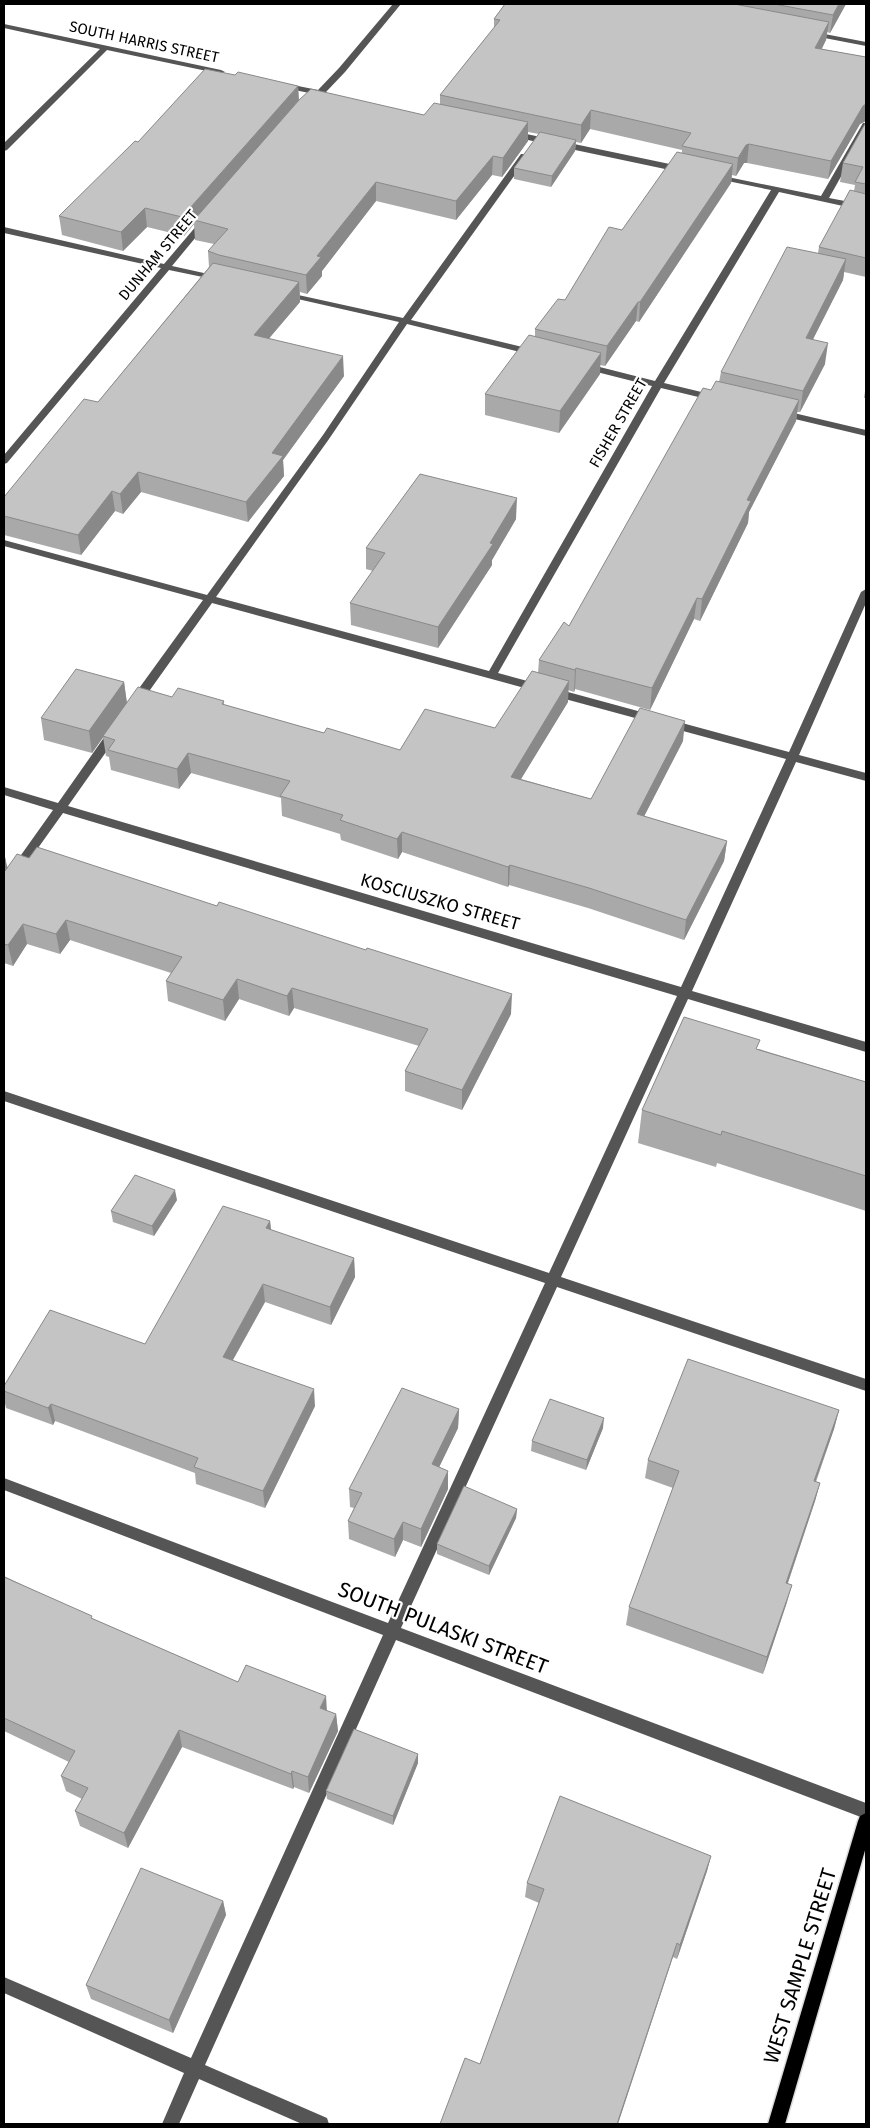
<svg xmlns="http://www.w3.org/2000/svg" width="870" height="2128" font-family="'Fira Sans',sans-serif">
<style>
.lines{fill:none;stroke-linecap:round;stroke-linejoin:round}
.major-casing{stroke:#dbdbdb;stroke-width:3}
.minor{fill:#555;fill-rule:evenodd}
.major{fill:#000;fill-rule:evenodd}
.wall{fill:#a9a9a9}
.shaded-wall{fill:#898989}
.building{fill:#c4c4c4;stroke:#898989}
.labels{text-anchor:middle;dominant-baseline:central;stroke-width:4.5;stroke-linejoin:round;paint-order:stroke}
.far-street-label{font-size:15px;fill:#000;stroke:#fff}
.street-label{font-size:18px;fill:#000;stroke:#fff}
.near-street-label{font-size:21px;fill:#000;stroke:#fff}
</style>
<rect width="100%" height="100%" fill="#fff"/>
<g class="lines">
<defs>
<path id="major" d="M866,1813V1847L785,2124H768L858,1821L860,1816Z"/>
</defs>
<use href="#major" class="major-casing"/>
<path class="minor" d="M393,4H401L345,72L326,92L328,94L327,96H322L316,99L312,97L314,94L280,87L279,85L283,83L318,90L339,68Z
M4,24L221,70L225,72L221,74L107,50L7,150L4,151V143L100,49L4,28Z
M809,31L866,42V46L809,35Z
M863,123H866V132L829,198L866,205V211L779,192L664,383L718,396L720,398L715,401L661,388L498,673L789,752L861,592L866,589V603L799,755L866,773V781L796,762L692,991L866,1042V1052L688,999L561,1277L866,1379V1391L557,1287L401,1628L866,1803V1819L396,1640L205,2065L327,2118L329,2124H302L199,2079L179,2124H162L184,2073L4,1993V1977L191,2058L383,1635L4,1490V1478L388,1623L545,1283L4,1101V1091L549,1273L677,996L63,813L8,890L4,891V879L53,810L4,795V787L58,803L110,729H118L120,732L118,735L68,806L681,987L786,759L212,603L140,704H132L131,701L132,698L203,600L4,546V540L207,595L323,435L399,322L280,295V291L403,318L521,154H527V158L411,320L539,351V355L536,356L407,324L329,439L216,597L489,671L652,386L581,368L579,366L584,363L655,381L771,190L713,178V174L821,196Z
M512,131L684,167L688,170L684,173L509,136L508,134Z
M206,217L210,220L172,266L222,277V281L169,270L7,463L4,464V455L161,268L4,233V227L164,264L203,218Z
M781,410L866,430V436L778,415L776,413Z"/>
<use href="#major" class="major"/>
</g>
<path class="wall" d="M505,4H846L830,33L827,32L826,40L822,49L866,57V121L860,124L828,179L747,163H744L736,176L732,175L731,183L639,322L636,321L605,366L600,365V374L559,433L485,415V394L535,336V329L565,300L622,230L682,153V150L590,129L581,143L576,142L575,151L551,187L514,179V168L539,134L528,132V141L502,177L492,175L456,220L376,201L322,271V276L307,294L300,292V302L269,338L344,376L283,460L284,476L248,522L141,492L123,514L115,511L81,555L4,535V497L98,402L209,267L208,251L214,244L195,240L194,224L184,236L147,227L123,251L62,235L59,216L138,142L235,75L298,86L299,100L424,115L440,104V95L494,28V19Z
M866,122V277L844,272L843,280L813,339L825,364L800,412H797L796,421L749,512L748,523L700,621L694,619L650,710L575,689L574,692L568,690V702L521,779L591,799L683,741L644,816L727,841L724,861L684,940L588,908L509,885L508,887L402,852L398,859L341,840L340,834L282,816L281,798L191,773L179,789L111,770L109,757L106,756L103,737L92,753L44,740L41,718L124,682L127,703L172,697L224,701V705L324,733L400,750L495,728L538,673L539,660L569,626L711,390L719,382L721,372L818,253L819,247L854,191L855,185L840,182L843,163Z
M866,385V398H864Z
M516,519L492,560V565L438,648L351,625L350,603L373,571L366,569V548Z
M4,852L7,868L511,1014L462,1110L405,1091V1071L419,1046L294,1008L289,1016L239,999L225,1021L168,1001L166,981L171,973L70,940L60,954L27,944L13,966L4,963Z
M759,1049L866,1082V1211L717,1163L716,1167L638,1143L642,1110Z
M177,1200L154,1236L113,1222L111,1211Z
M270,1221L271,1230L354,1258L355,1277L331,1325L265,1302L233,1360L315,1406L265,1508L196,1484L195,1473L55,1421L53,1425L6,1408L4,1399V1386L145,1344Z
M459,1409L458,1428L439,1467L448,1471V1489L421,1547L403,1540L395,1557L349,1539L348,1521L354,1508L350,1507L349,1489Z
M839,1410L834,1429L816,1482L820,1483L815,1501L788,1583L787,1602L763,1674L626,1625L629,1607L673,1488L645,1478L648,1460Z
M603,1428L586,1470L531,1451L532,1441Z
M517,1509L516,1518L489,1575L437,1554V1544Z
M4,1576L93,1619L238,1682L336,1714L338,1731L309,1793L294,1787L293,1789L182,1747L128,1848L80,1826L75,1811L82,1799L66,1791L61,1776L69,1762L4,1731Z
M418,1754V1763L393,1825L327,1799L326,1791Z
M711,1856L707,1871L677,1959L673,1957L480,2064L539,1903L525,1897L527,1883Z
M223,1901L226,1915L173,2033L91,1999L86,1985Z"/>
<path class="shaded-wall" d="M839,4H846L830,33L833,15Z
M829,22L826,40L812,66L815,48Z
M298,86L299,105L194,220V224L184,236L182,217Z
M866,104V121L860,124L828,179L831,161L863,106Z
M591,110L590,129L581,143V125Z
M528,122V141L502,177L503,158Z
M576,140L575,151L551,187L552,176Z
M749,144L747,163H744L736,176L738,158L746,145Z
M493,156L492,175L456,220V201Z
M733,164L731,183L639,322L640,302Z
M376,182V201L322,271V276L307,294L306,275L317,256Z
M145,208L147,227L123,251L121,232Z
M846,259L843,280L803,359L806,338Z
M299,282L300,302L255,355L254,335Z
M638,302L636,321L605,366L607,346Z
M828,343L825,364L800,412L803,391Z
M601,353L600,374L559,433L560,411Z
M343,356L344,376L283,460L284,476L248,522L246,502L272,453Z
M799,400L796,421L749,512L748,523L700,621L702,599L747,500Z
M138,472L141,492L123,514L120,494Z
M112,491L115,511L81,555L78,535Z
M517,498L516,519L492,560V565L438,648V627Z
M697,598L694,619L650,710L652,688Z
M576,668L575,689L574,692L575,670Z
M569,681L568,702L510,797L511,777Z
M124,682L127,704L92,753L89,731Z
M685,721L683,741L635,834L637,814Z
M188,753L191,773L179,789L177,769Z
M402,832V852L398,859L397,839Z
M727,841L724,861L684,940L686,920Z
M4,852L8,871L4,877Z
M510,865L509,885L508,887V867Z
M66,920L70,940L60,954L56,934Z
M23,924L27,944L13,966L8,945Z
M237,979L239,999L225,1021L223,1000Z
M292,988L294,1008L289,1016L287,996Z
M512,994L511,1014L462,1110V1090Z
M175,1190L177,1200L154,1236L152,1226Z
M270,1221L272,1239L266,1228Z
M354,1258L355,1277L331,1325L330,1307Z
M263,1284L265,1302L225,1374L223,1357Z
M314,1389L315,1406L265,1508L263,1491Z
M51,1404L55,1421L53,1425L48,1408Z
M459,1409L458,1428L432,1482V1464Z
M839,1410L834,1429L809,1499L814,1481Z
M604,1418L603,1428L586,1470L587,1460Z
M448,1471V1489L421,1547V1529Z
M820,1483L815,1501L782,1600L786,1583Z
M517,1509L516,1518L489,1575V1566Z
M403,1522V1540L395,1557L394,1539Z
M792,1585L787,1602L763,1674L767,1657Z
M326,1696L327,1712L320,1708Z
M336,1714L338,1731L309,1793L308,1777Z
M179,1730L182,1747L128,1848L124,1833Z
M418,1754V1763L393,1825V1816Z
M292,1771L294,1787L293,1789L291,1774Z
M711,1856L707,1871L677,1959L680,1945Z
M223,1901L226,1915L173,2033L169,2020Z
M677,1943L673,1957L618,2124H617Z"/>
<path class="building" d="M505,4H734L829,22L815,48L866,57V104L863,106L831,161L749,144L746,145L738,158L682,146L691,133L591,110L581,125L440,95L500,20L494,19Z
M774,4H839L833,15Z
M205,69L235,75L238,72L298,86L182,217L145,208L121,232L59,216L135,141L138,142Z
M311,89L424,115L434,103L528,122L503,158L493,156L456,201L376,182L317,256L321,257L306,275L219,255L208,251L228,229L194,220L299,100Z
M866,122V184L855,182L863,167L843,163Z
M540,132L576,140L552,176L514,168Z
M677,152L733,164L640,302H638L607,346L535,329L558,299L565,300L609,227L622,230Z
M850,190L866,194V258L819,247Z
M787,247L846,259L806,338L828,343L803,391L721,372Z
M213,263L299,282L254,335L343,356L272,453L283,456L246,502L138,472L120,494L112,491L78,535L4,516V497L84,399L98,402Z
M529,335L601,353L560,411L485,394Z
M716,381L799,400L747,500L751,501L702,599L697,598L652,688L576,668L575,670L539,660L564,622L569,626L703,388L711,390Z
M420,474L517,498L490,543L493,544L438,627L350,603L385,553L366,548Z
M76,669L124,682L89,731L41,718Z
M532,671L569,681L511,777L591,799L640,708L685,721L637,814L727,841L686,920L589,888L510,865L508,867L402,832L397,839L340,820L343,815L280,796L290,781L188,753L177,769L108,750L115,740L103,736L138,687L172,697L178,688L224,701L222,704L324,733L327,728L400,750L425,709L495,728Z
M37,847L217,906L219,902L366,950L367,948L512,994L462,1090L405,1071L428,1029L292,988L287,996L237,979L223,1000L166,981L182,957L66,920L56,934L23,924L8,945L4,944V871H5L17,854L29,858Z
M684,1017L760,1040L756,1049L866,1082V1176L722,1131L721,1135L642,1110Z
M135,1175L175,1190L152,1226L111,1211Z
M223,1206L270,1221L266,1228L354,1258L330,1307L263,1284L223,1357L314,1389L263,1491L194,1467L198,1458L51,1404L48,1408L4,1391V1386L50,1310L145,1344Z
M688,1359L839,1410L814,1481L820,1483L786,1583L792,1585L767,1657L629,1607L679,1471L648,1460Z
M402,1388L459,1409L432,1464L448,1471L421,1529L403,1522L394,1539L348,1521L362,1493L349,1489Z
M550,1399L604,1418L587,1460L532,1441Z
M464,1486L517,1509L489,1566L437,1544Z
M4,1577L92,1616L91,1618L238,1682L246,1665L326,1696L320,1708L336,1714L308,1777L292,1771L291,1774L179,1730L124,1833L75,1811L88,1788L61,1776L75,1751L4,1718Z
M354,1729L418,1754L393,1816L326,1791Z
M560,1796L711,1856L680,1945L677,1943L617,2124H440L465,2058L480,2064L544,1889L527,1883Z
M141,1868L223,1901L169,2020L86,1985Z"/>
<g class="labels">
<g class="far-street-label">
<text transform="translate(144 42) rotate(12)">SOUTH HARRIS STREET</text>
<text transform="translate(158 255) rotate(-50)">DUNHAM STREET</text>
<text transform="translate(618 423) rotate(-60)">FISHER STREET</text>
</g>
<g class="street-label">
<text transform="translate(440 902) rotate(16)">KOSCIUSZKO STREET</text>
</g>
<g class="near-street-label">
<text transform="translate(443 1628) rotate(21)">SOUTH PULASKI STREET</text>
<text transform="translate(800 1966) rotate(-73)">WEST SAMPLE STREET</text>
</g>
</g>
<rect width="870" height="2128" fill="none" stroke="#000000" stroke-width="10"/>
</svg>
